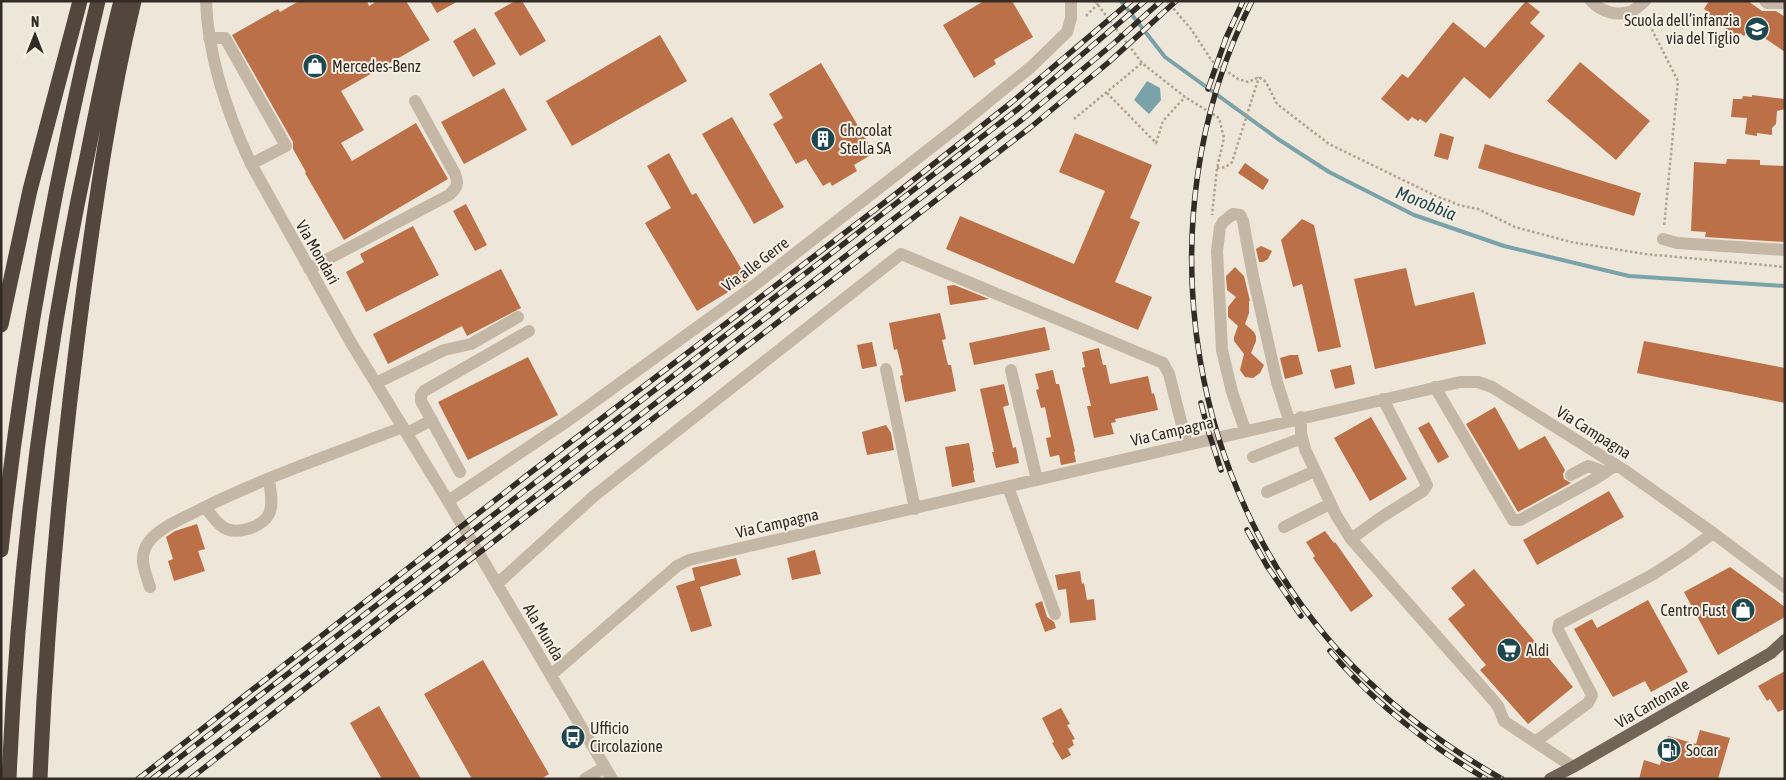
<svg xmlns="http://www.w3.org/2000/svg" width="1786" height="780" font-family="'Asap Condensed',sans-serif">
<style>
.water{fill:#79a2a9}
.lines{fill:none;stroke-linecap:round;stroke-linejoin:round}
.stream{stroke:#79a2a9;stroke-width:4}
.building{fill:#bc7048}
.path{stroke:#b1a190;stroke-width:2.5;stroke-dasharray:2.5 2.5;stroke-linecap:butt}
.minor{stroke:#c5b7a5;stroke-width:12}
.major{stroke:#736458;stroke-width:12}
.highway{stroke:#52463d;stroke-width:15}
.rail-casing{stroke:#322b26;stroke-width:5.5}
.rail{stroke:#f7f0e4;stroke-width:4;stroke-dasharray:11;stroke-linecap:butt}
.path-bridge{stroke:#b1a190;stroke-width:2.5;stroke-dasharray:2.5 2.5;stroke-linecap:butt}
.labels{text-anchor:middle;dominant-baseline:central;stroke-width:4;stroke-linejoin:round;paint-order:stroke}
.poi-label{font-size:16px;fill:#322b26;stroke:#f7f0e4;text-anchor:start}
.street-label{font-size:16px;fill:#322b26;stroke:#f7f0e4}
.water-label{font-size:18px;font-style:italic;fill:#1f474f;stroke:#f7f0e4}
</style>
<rect width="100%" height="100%" fill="#eee6d8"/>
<path class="water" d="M1147,81L1160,88L1161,100L1149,114L1134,100Z"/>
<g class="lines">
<path class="stream" d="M1121,1L1165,57L1278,139L1329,172L1414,215L1504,246L1629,276L1785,286"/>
</g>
<path class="building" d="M299,1H367L369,6L377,1H406L430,40L341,91L364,130L341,143L352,161L416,123L448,179L344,240L305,173L306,172L293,149V142L232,35L278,9L280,12Z
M430,1H458L437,13Z
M515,1H522L546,41L520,56L494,13Z
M984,1H1012L1033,37L994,60L996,64L974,78L943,25Z
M1526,1L1540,12L1530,23L1545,36L1490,99L1464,77L1426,123L1420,119L1418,121L1412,117L1408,121L1381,99L1402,74L1408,78L1453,22L1485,48Z
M1709,1H1748L1762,11H1776L1785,17V52L1763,37L1761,40L1748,31L1744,36L1740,33L1738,36L1717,23L1708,17L1710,13L1704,9Z
M475,28L496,64L473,77L453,41Z
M660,35L687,81L572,146L546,101Z
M1580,62L1650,121L1616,160L1547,101Z
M821,63L874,153L854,165L857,171L832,186L830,182L823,186L806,159L796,164L773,124L783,118L769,94Z
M504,88L527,130L464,164L441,122Z
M1752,95L1785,99V109L1777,111L1776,124L1772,128V135L1757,133V136L1745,134L1747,118L1731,117L1733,99H1742L1743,96L1752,97Z
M732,117L784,207L754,224L702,134Z
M1075,133L1152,165L1130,218L1140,222L1115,282L1152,297L1138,330L946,249L960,216L1074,264L1105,191L1059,172Z
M1440,133L1454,137L1448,160L1434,156Z
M1485,144L1641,193L1634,216L1478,168Z
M669,153L692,195L696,193L748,280L697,311L645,223L671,208L647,166Z
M1727,159L1760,160V165L1785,166V242L1705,237L1706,232L1691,231L1694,162L1726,164Z
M1245,163L1269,180L1263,190L1238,173Z
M466,204L487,245L475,251L453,211Z
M1302,219L1314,225L1341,347L1318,352L1302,284L1293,287L1281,240Z
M413,226L439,275L366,312L346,272L364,262L360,254Z
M1261,246L1272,251L1268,259L1263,262H1259L1256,249Z
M1235,267L1244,276L1250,301H1249V313L1245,324L1254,332L1256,336V341L1251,353L1264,365L1260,373L1253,378L1245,377L1240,370L1244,354L1234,341V337L1238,326L1228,317V307L1236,297L1227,290L1226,276Z
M1406,268L1415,306L1474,292L1486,344L1375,369L1354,279Z
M501,269L521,308L467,336L462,326L388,364L373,334Z
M954,285L967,290L989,299L950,305L947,286Z
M940,313L946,339L942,340L948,365H951L956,391L905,402L900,376L903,375L900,361L897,349L894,350L889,323Z
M1045,327L1050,350L974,365L969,343Z
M1644,341L1785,368V403L1637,373Z
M872,342L877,366L862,369L857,345Z
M1099,348L1103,365H1106L1110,384L1148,376L1152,394L1154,393L1158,410L1115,419L1116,422L1111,423L1114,434L1094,438L1087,406H1091L1082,368L1085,367L1082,352Z
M1290,355H1298L1303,374L1285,379L1280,358Z
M528,357L558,415L468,460L438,402Z
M1351,365L1355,384L1335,389L1330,370Z
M1053,370L1056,384H1059L1075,451L1074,452L1076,462L1061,465L1059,455L1050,457L1046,438L1051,437L1045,407L1041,408L1036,390L1039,389L1035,374Z
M1004,384L1009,405L1003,407L1013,448L1016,447L1019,463L996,468L992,452H994L980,389Z
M1495,407L1519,450L1545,436L1565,470L1563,474L1564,479L1571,483L1518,512L1466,424Z
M1371,417L1407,479L1370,501L1334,438Z
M1429,422L1449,457L1438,463L1418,428Z
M886,425L891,433L894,450L867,455L862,432Z
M969,443L974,470L973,471L975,482L952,487L945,447Z
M1609,491L1624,517L1537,565L1523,540Z
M197,524L205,549L198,551L205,571L174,581L168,561L173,559L166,537L175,531Z
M1325,531L1334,543L1335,542L1373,596L1351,612L1313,558L1315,556L1306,542Z
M815,550L821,574L792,580L787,558Z
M736,558L741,575L700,587L712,626L691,632L676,586L695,580L692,568Z
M1730,567L1785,607V617L1718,655L1684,592Z
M1474,569L1573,687L1528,724L1480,670L1486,665L1448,619L1465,605L1451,588Z
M1080,571L1082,584L1084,583L1087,600L1094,599L1096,620L1070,623L1066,589L1058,590L1055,575Z
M1648,600L1688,672L1651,692L1645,681L1613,697L1574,629L1592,619L1597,628Z
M1042,601L1047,617L1054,622L1056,628L1045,632L1035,604Z
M483,660L549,774L541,779H472L424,694Z
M1785,671V709L1778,712L1770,699L1767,701L1758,686Z
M379,706L421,779H382L350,723Z
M1061,708L1070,724L1067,725L1075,739L1072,740L1074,745L1068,749L1071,755L1062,760L1052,743L1054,742L1042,718Z
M1700,730L1730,738L1718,779H1639L1644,760L1660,765L1668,736L1696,744Z"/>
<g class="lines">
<path class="path" d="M1095,1L1142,63L1185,97L1219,118L1224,138L1217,168L1212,215
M1167,1L1191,29L1212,61L1238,79L1248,82L1259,77L1266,82L1277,104L1329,144L1436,196L1459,205L1478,209L1515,227L1571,242L1645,254L1785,267
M1645,16L1678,81L1664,227
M1107,93L1156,143L1163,121L1185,97
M1074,119L1142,63
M1217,168L1226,167L1232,162L1259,77"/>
<path class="minor" d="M206,1C208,58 227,113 251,164L350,341L448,501L612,779
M1591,1C1602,12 1617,17 1632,11C1636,9 1641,4 1645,1
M1765,1L1767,3H1785
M209,38H225L286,146L251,164
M1663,239L1677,243L1785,250
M309,269L449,195C457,188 459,184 455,174L415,101
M886,369L915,509
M1011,370L1037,480
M376,383L444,350L471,344L518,317
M1435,387L1513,520H1520L1595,479L1616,465
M1301,417V433L1305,449L1336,515L1351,539L1494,701L1498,706L1504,721L1573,767
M1245,430L1232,392L1222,350L1217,251L1220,227L1223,222L1233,214L1240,215L1243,221L1253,276L1277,382L1289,420
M407,433L432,420
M1253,457L1302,438
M460,472L421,401V395L424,391L529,331
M1571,475L1588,466L1605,472
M1008,487L1055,614
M1267,492L1315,471
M448,501L569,420L747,291L960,125L1031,67L1067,32L1071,18V1
M205,507C210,513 216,523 223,527C236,536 262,527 269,514C274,504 270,489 269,479
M1284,527L1330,504
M1351,539L1380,518L1423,491L1427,485L1383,399
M497,584L594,496L901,254L1163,363L1169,374L1187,445
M150,587C145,572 138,557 148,543C157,529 181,519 195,512C262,478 333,454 403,427
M551,675L677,566L689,560L1460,382H1478L1492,387L1624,470L1713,533L1785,587
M1535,742L1588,703L1592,695L1558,630L1559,624L1652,575L1686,553L1713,533
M585,779L605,767"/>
<path class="major" d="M1550,779L1573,767L1771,653L1785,640"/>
<path class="highway" d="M1,325L30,190L80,1
M1,550C21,365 54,182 98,1
M9,779C18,568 44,358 88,152C98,102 108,51 121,1
M40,779C47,614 62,451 84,288C97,192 111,96 134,1"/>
<defs>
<path id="rail" d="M1252,1C1140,222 1187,509 1367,680C1408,719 1453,751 1502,779
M1208,89L1226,38L1243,1
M1201,403L1208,430L1221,470
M1247,530L1267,566L1301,616
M1330,651C1374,703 1427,744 1486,779
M138,779L526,476L893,196L1012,102L1131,1
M152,779L1018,109L1145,1
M170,779L1024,118L1113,44L1161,1
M190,779L401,613L1031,127L1109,62L1176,1"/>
</defs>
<use href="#rail" class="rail-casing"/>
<use href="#rail" class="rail"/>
<path class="path-bridge" d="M1086,16L1101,1"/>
</g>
<defs>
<symbol id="school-disc" viewBox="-11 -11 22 22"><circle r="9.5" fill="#1f474f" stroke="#f7f0e4"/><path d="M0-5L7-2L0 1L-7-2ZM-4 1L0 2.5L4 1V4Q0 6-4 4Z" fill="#fff"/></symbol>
<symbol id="shop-disc" viewBox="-11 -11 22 22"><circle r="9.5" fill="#1f474f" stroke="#f7f0e4"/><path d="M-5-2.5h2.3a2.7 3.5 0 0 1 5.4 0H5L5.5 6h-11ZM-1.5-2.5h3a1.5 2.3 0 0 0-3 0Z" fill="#fff"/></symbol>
<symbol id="building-disc" viewBox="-11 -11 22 22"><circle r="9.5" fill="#1f474f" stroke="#f7f0e4"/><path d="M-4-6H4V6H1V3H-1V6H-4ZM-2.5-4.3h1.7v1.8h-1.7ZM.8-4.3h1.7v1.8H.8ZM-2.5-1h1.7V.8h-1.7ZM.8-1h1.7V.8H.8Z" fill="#fff"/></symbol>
<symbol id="supermarket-disc" viewBox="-11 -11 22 22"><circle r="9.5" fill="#1f474f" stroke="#f7f0e4"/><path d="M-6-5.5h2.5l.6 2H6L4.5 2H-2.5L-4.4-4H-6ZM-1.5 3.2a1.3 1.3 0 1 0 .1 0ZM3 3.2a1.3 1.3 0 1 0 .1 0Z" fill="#fff"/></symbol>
<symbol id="bus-disc" viewBox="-11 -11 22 22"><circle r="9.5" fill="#1f474f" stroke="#f7f0e4"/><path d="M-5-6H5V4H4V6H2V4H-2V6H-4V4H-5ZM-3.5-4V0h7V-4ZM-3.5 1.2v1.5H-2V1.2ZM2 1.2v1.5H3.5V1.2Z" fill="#fff"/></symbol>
<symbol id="fuel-disc" viewBox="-11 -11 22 22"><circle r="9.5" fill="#1f474f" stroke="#f7f0e4"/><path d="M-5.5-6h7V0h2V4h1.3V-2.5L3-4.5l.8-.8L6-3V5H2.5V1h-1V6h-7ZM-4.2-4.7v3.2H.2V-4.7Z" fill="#fff"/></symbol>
</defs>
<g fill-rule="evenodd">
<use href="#school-disc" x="1743" y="15" width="28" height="28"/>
<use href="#shop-disc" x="301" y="52" width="28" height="28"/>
<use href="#building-disc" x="809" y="125" width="28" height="28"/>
<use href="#shop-disc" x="1729" y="596" width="28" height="28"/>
<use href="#supermarket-disc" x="1495" y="636" width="28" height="28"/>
<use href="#bus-disc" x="559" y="723" width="28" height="28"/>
<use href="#fuel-disc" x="1655" y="736" width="28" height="28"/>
</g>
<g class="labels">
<g class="poi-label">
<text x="1740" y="20" text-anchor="end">Scuola dell’infanzia<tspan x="1740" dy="18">via del Tiglio</tspan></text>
<text x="332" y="66">Mercedes-Benz</text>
<text x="840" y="130">Chocolat<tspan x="840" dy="18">Stella SA</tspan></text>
<text x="1726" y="610" text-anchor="end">Centro Fust</text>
<text x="1526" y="650">Aldi</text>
<text x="590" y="728">Ufficio<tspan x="590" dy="18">Circolazione</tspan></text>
<text x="1686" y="750">Socar</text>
</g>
<g class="street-label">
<text transform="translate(318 252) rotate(60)">Via Mondari</text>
<text transform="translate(755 264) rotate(-37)">Via alle Gerre</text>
<text transform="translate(1172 431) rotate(-13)">Via Campagna</text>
<text transform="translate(1594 432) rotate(32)">Via Campagna</text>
<text transform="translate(777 523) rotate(-13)">Via Campagna</text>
<text transform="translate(544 632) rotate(59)">Ala Munda</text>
<text transform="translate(1652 703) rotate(-30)">Via Cantonale</text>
</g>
<g class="water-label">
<text transform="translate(1426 203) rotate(22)">Morobbia</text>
</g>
</g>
<rect width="1786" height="780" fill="none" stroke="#322b26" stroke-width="5"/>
<g transform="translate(35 35)" stroke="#f7f0e4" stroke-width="4" paint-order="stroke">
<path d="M0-4L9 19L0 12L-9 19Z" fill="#322b26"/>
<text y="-8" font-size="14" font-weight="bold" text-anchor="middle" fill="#322b26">N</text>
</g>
</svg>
